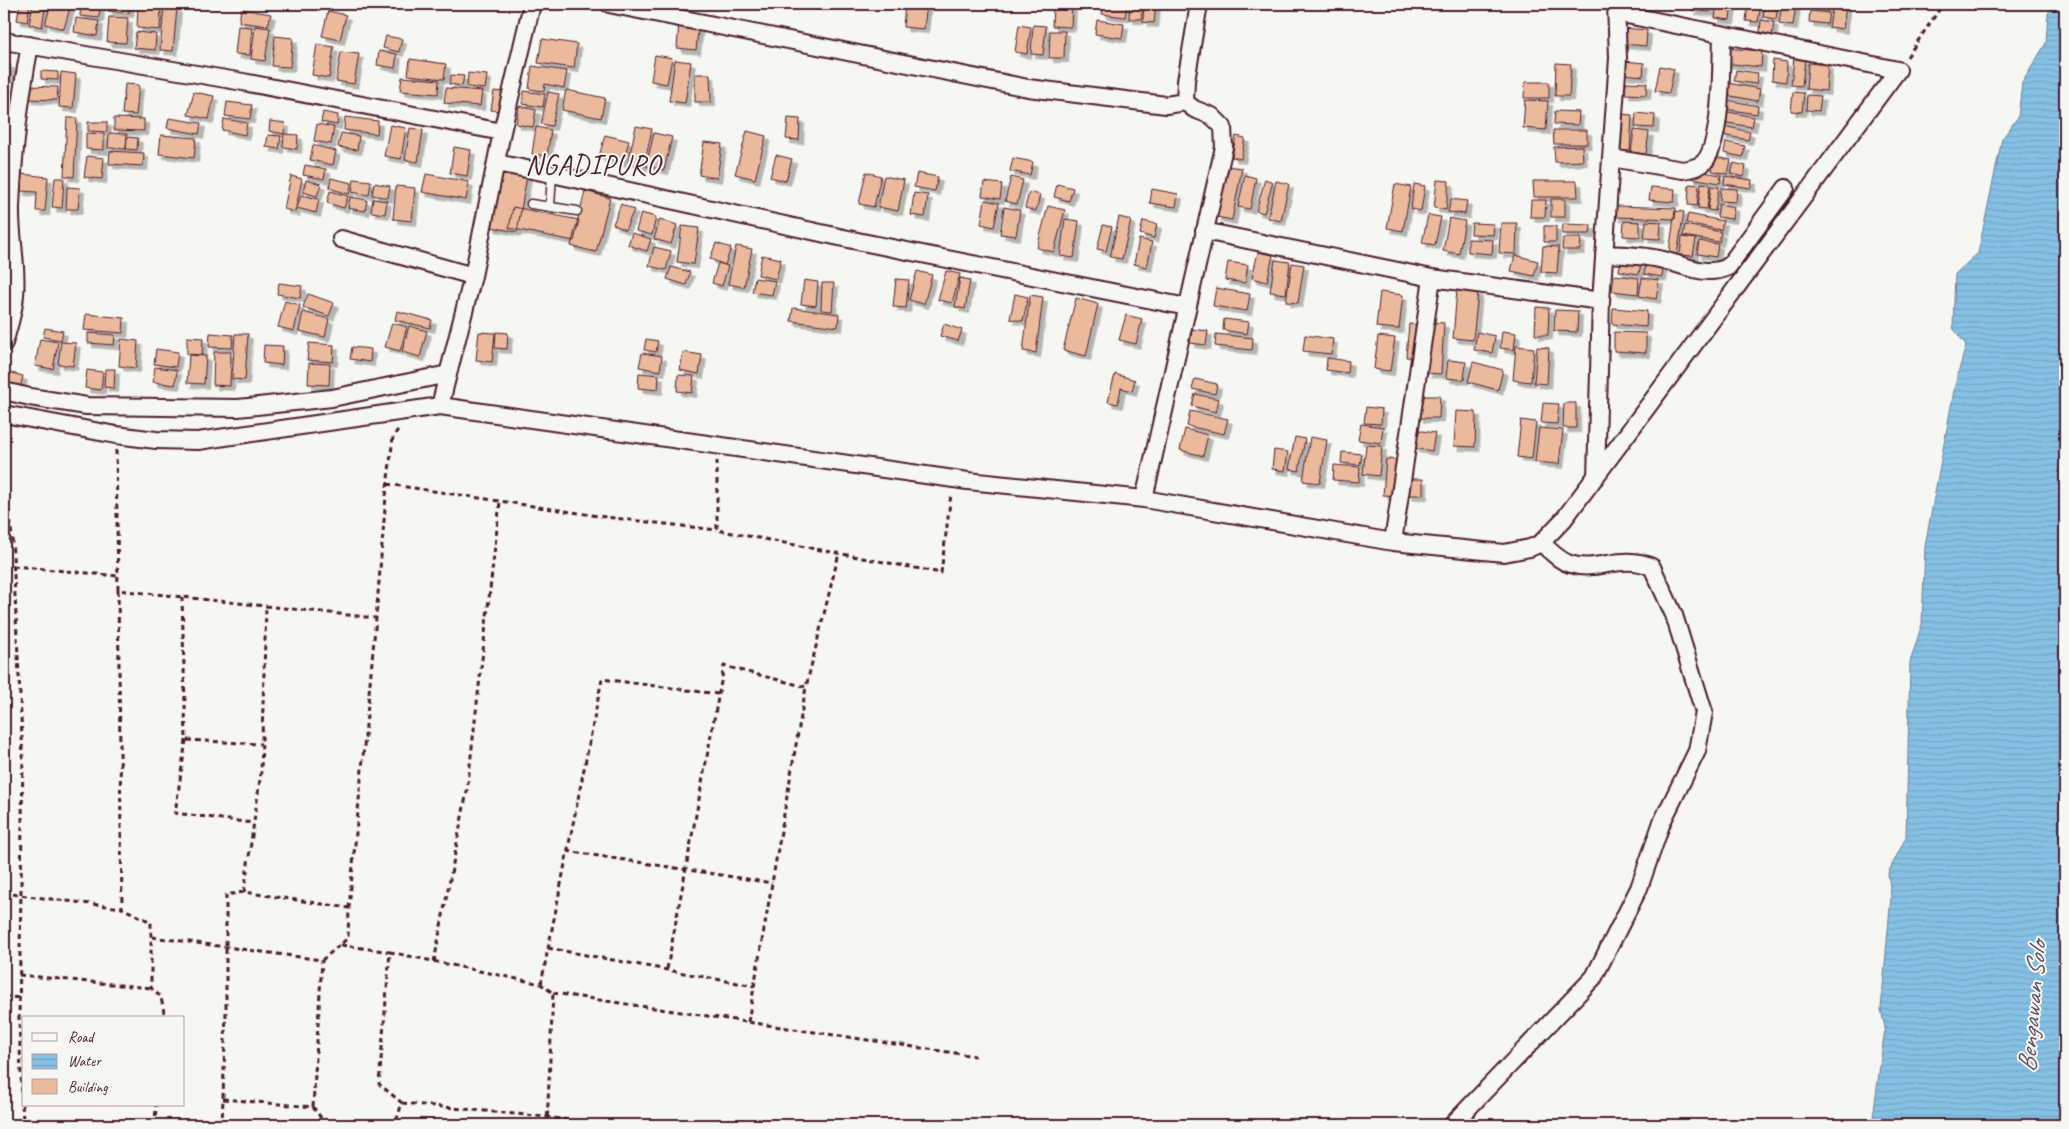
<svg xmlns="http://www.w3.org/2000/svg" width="2069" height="1129" font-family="Caveat,sans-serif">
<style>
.water{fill:url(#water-rules);stroke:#6d809a}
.building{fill:#ebb99c;stroke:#4a1f2b;filter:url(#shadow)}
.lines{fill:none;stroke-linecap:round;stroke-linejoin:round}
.lane-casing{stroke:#4a1f2b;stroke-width:11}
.street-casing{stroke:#4a1f2b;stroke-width:20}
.path{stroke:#4a1f2b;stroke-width:3;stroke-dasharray:5 4;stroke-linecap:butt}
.lane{stroke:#f6f6f2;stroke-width:8}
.street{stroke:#f6f6f2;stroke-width:16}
.labels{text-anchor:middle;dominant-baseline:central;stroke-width:4;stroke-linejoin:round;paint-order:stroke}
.water-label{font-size:26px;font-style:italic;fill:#5c5062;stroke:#f6f6f2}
.quarter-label{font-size:28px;letter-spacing:1px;fill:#4a1f2b;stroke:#f6f6f2}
</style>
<defs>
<pattern id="water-rules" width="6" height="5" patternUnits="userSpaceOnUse" patternTransform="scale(1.25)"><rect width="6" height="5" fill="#85c1e4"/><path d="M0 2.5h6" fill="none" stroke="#74a5c4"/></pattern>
<filter id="shadow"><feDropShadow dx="4.5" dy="4.5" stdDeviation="0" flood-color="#0004"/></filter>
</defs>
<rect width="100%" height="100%" fill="#f6f6f2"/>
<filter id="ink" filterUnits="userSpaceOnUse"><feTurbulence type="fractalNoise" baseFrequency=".02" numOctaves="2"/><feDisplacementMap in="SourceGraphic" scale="10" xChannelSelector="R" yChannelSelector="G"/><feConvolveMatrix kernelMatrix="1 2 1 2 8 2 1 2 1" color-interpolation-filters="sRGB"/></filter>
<g filter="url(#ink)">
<path class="water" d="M2053,4H2065V1125H1872L1885,1028L1881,1009L1891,896L1888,873L1906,837L1910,662L1922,624L1925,546L1955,385L1966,345L1953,328L1955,274L1978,253L2002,139L2018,117L2022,83L2046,43L2048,14Z"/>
<path class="building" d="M20,4H30L27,22L17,20Z
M33,4H46L42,27L29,24Z
M51,4H71L64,29L45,24Z
M81,4H100L99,18L80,16Z
M109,4H130L129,13L108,11Z
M905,4H927L924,29L903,27Z
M1104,4H1127L1125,17L1102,14Z
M1130,4H1143L1141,19H1129Z
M1144,4H1156L1154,23L1143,22Z
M1692,4H1711L1710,12L1691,10Z
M1717,4H1732L1730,20L1715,18Z
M1748,4H1761L1758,22L1746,21Z
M1765,4H1778L1776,19L1763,17Z
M1782,4H1796L1793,26L1779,24Z
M1811,4H1828V11L1811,9Z
M1833,4H1846L1843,29L1829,27Z
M138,5L161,6L160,30L137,28Z
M1053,5L1072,6L1071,27L1052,26Z
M164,7L177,8L173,51L160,50Z
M241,9L271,14L268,26L239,22Z
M328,11L346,15L340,40L322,36Z
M1810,11L1829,13L1827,24L1809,22Z
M109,17L128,18L126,43L107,42Z
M76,18L99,21L97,36L74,32Z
M1097,20L1124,24L1122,38L1095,34Z
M1761,20L1774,22L1772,35L1760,32Z
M679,22L699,23L696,50L677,48Z
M1019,25L1031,27L1027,54L1015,52Z
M1033,25L1046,26L1043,55L1031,54Z
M238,26L252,27L250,55L235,54Z
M255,26L270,28L265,61L251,59Z
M1623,28L1647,30L1646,46L1622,44Z
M1050,31H1065L1064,58H1049Z
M136,32L156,34L155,50L134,48Z
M275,36L293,38L290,67L272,66Z
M386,36L402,39L399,52L383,48Z
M542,39L577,44L574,68L538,63Z
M317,44L334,47L329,78L312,75Z
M1725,48L1762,51L1761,67L1723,63Z
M379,51L397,54L395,68L377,65Z
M341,52L359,54L354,84L336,81Z
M655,55L672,58L667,84L651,81Z
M1794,58L1805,59L1802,86L1791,85Z
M410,59L446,64L444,79L408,75Z
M675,60L691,62L685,103L669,101Z
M1773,60L1787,62L1786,82L1772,80Z
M1624,61L1644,63L1643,76L1623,74Z
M1556,63L1571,64L1569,96H1555Z
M1808,63L1828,65L1826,91L1806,89Z
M4,64H10V78H4Z
M532,66L567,71L564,88L545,84L544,91L529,89Z
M1660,66L1674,69L1669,93L1655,91Z
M1736,70L1758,73L1756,84L1734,81Z
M41,71L58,72V80L41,79Z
M61,72L76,74L73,108L59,107Z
M468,73L487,75L485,89L467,87Z
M695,74H710L711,102H695Z
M451,75L464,76L462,86L449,84Z
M402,77L439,80L438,94L400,91Z
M1525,82H1549V98H1524Z
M1626,82L1647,83L1646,95L1625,94Z
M1728,83L1760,89L1758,101L1726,95Z
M125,84L139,85L136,115L122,114Z
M29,86L58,87L57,100L28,99Z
M446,88L482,91L480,106L444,103Z
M566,90L605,98L601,118L562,110Z
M494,91L503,92L500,111L491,110Z
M524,91L545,94L543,107L522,104Z
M194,92L214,96L209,119L188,115Z
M548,92L559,94L552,126L541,124Z
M1793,92L1804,93L1802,112L1791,111Z
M1807,95L1821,96L1819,111L1806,110Z
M1525,100L1548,101L1546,130L1523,128Z
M1727,100L1758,106L1757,114L1725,109Z
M227,102L252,105L250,119L225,116Z
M519,106L536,110L533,127L516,124Z
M1555,111L1579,112L1578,125L1554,124Z
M1724,111L1754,117L1752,127L1722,122Z
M323,112L338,115L337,125L321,122Z
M1636,113L1655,115L1654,128L1635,127Z
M1620,114L1632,115L1630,151L1618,150Z
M345,117L378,121L377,134L344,130Z
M67,118H77L74,177L64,176Z
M114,118L144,119V131L114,130Z
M169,118L201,123L199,134L167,128Z
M788,118L800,119L799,140L786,139Z
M224,119L247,123L245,135L222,130Z
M270,121L285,123L284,134L269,131Z
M88,122H107V132L88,131Z
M317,124L334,127L331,144L314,141Z
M390,125L406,128L401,159L384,156Z
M636,126L652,129L644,166L628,163Z
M1724,126L1750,132L1748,140L1722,135Z
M536,127L551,130L547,156L532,154Z
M410,128L423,130L418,162L405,160Z
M1553,130H1587V144H1554Z
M1634,130L1649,132L1646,154L1631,152Z
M747,131L766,136L755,179L735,174Z
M86,133L104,134V150L86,149Z
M109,133L127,134L126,149L108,148Z
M341,133L359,136L357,150L338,147Z
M654,133L672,137L664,170L646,166Z
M284,134L298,135L297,149L283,147Z
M161,135L196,138L194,158L159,154Z
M268,135L281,136L279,149L266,147Z
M605,135L629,141L623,163L599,157Z
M1236,136L1245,138L1241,159L1232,157Z
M127,137L138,138L137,150L126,149Z
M704,142L722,144L717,178L699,175Z
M1726,142L1745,146L1743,157L1724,153Z
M313,145L336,151L333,165L310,160Z
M1582,146L1583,161L1555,162L1554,147Z
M454,147L471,150L467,176L450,173Z
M110,151L144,153L143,166L109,164Z
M776,155L792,159L786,181L770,177Z
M87,156L104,158L102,179L84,177Z
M1715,157L1731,160L1728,174L1712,171Z
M1013,158L1033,162L1030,175L1010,171Z
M1734,163L1746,166L1744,177L1731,174Z
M305,165L326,169L324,179L303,175Z
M1226,166L1242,168L1232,220L1216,217Z
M1692,170L1721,175L1720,183L1691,178Z
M501,172L527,176L517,232L491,227Z
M866,172L881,176L874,207L859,204Z
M917,173L938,177L935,191L914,187Z
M21,174L48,177L45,211H36L37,192L20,191Z
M426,174L469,182L466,200L422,192Z
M1245,175L1256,178L1250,209L1238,207Z
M291,176L302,179L295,212L284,209Z
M884,176L904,180L898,211L878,207Z
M1725,176L1752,180L1751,188L1724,184Z
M1011,177L1023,180L1017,204L1005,201Z
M55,178H64L62,208L52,207Z
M331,178L352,183L349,194L329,188Z
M354,179L371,181L369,195L352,192Z
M1265,179L1273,182L1264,213L1256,211Z
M306,180L321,184L317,196L303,192Z
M1437,180L1449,181L1446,210L1434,208Z
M1276,181L1289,184L1281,221L1268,218Z
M1533,181H1577L1578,197H1534Z
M984,182L1002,184L1000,199L982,196Z
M374,183L390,186L388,198L372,195Z
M1701,183L1710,184L1707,209L1698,208Z
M1057,184L1073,188L1069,201L1054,197Z
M1395,184L1411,187L1403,231L1387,228Z
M1414,184L1425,186L1421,211L1411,209Z
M1689,184L1699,185L1697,206L1688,205Z
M396,186L415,188L412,221L393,219Z
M1711,186L1719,187L1715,211L1708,210Z
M67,187L80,188L78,209H66Z
M1651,187L1675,189L1674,202L1649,200Z
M1721,188L1737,189L1736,202L1720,201Z
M1152,189L1178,194L1176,207L1150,203Z
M330,191L348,196L344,208L327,203Z
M585,191L610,198L596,252L571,246Z
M1029,192L1040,195L1036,211L1025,208Z
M914,193L928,195L925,217L911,215Z
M301,195L319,199L316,213L297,208Z
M350,197L367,200L365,211L348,208Z
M373,199L387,201L385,214L371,212Z
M1451,199L1467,201L1465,214L1448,212Z
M1551,199H1565V217H1551Z
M985,200L999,203L994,227L981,224Z
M1531,200H1546L1545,217H1530Z
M621,204L634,210L625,230L613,224Z
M1719,204L1734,207L1732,219L1717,217Z
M1048,206L1065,210L1054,252L1037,248Z
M1616,206L1676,208L1675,219L1615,217Z
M513,207L579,220L574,241L509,228Z
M1004,207L1020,210L1016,236L1000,234Z
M1675,211L1684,212L1677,254L1669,253Z
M641,213L656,217L652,235L636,231Z
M1688,214L1723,221L1721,230L1686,223Z
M1428,215L1441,217L1435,245L1422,243Z
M1119,217L1131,220L1122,259L1110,257Z
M1449,218L1465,221L1459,254L1443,251Z
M660,219L677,225L671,244L654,239Z
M1065,219L1079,221L1074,258L1060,256Z
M1143,221L1157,224L1154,238L1140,234Z
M1624,221L1640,222V237L1623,236Z
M1646,221L1661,222L1660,239L1644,238Z
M1472,223L1494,224L1493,235L1471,234Z
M1501,223H1517L1516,254L1499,253Z
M1563,224L1591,225L1590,234H1562Z
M1103,225L1112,227L1106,251L1097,249Z
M1685,225L1721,232L1719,242L1683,236Z
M682,226L699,228L694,264L677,262Z
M1544,226H1556V242H1544Z
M632,233L651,239L647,251L628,245Z
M1682,237L1696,239L1693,256L1680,255Z
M1563,238H1581L1580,250H1562Z
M1139,239L1152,242L1147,267L1134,264Z
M1468,239L1493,240L1492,254L1468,252Z
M1699,241L1718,244L1716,257L1697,254Z
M716,243L731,248L725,265L710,259Z
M736,246L752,249L744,287L728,284Z
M1543,246L1559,247L1557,273L1541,272Z
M654,247L671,251L666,270L649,266Z
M1258,252L1273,255L1267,282L1252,278Z
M762,255L781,259L776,279L758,275Z
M1515,255L1538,261L1534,276L1511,271Z
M1621,259L1641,263L1639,274L1619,271Z
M1275,260L1290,262L1286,294L1270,292Z
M1647,260L1664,263L1662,277L1644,274Z
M1228,262L1248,265L1245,283L1225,280Z
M718,263L728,266L722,286L712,283Z
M1292,263L1304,265L1298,303L1286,302Z
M671,267L690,272L686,285L667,279Z
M917,271L932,275L924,304L909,300Z
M946,271L960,274L952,303L938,300Z
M1614,275L1639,278L1638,294L1612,291Z
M755,278L775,281L772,295L752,292Z
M960,278L970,280L965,309L955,307Z
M1642,278L1659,280L1656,299L1639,296Z
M896,279L909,280L906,308L893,307Z
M804,280L818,282L816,306L801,304Z
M279,283L302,286L300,298L277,294Z
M822,283H834L832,311L821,310Z
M1216,288L1250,294L1247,311L1213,306Z
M1457,290L1478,292L1473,340L1453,338Z
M1380,292L1403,295L1399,329L1376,327Z
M308,294L334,303L329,316L303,307Z
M1015,294L1028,297L1023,321L1010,319Z
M1030,295L1043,297L1036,353L1023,351Z
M1076,298L1098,304L1086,356L1063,350Z
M285,301L300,305L294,331L278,327Z
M1536,307L1549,308L1548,335H1535Z
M793,308L839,314L838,327L791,321Z
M1613,308L1647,311L1646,327L1612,324Z
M1555,310L1578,311L1577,332L1554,331Z
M397,311L432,320L430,328L395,320Z
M303,312L329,319L325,337L299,331Z
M86,314L124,318L123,333L84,330Z
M1126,315L1142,319L1136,344L1119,340Z
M1224,319L1249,322L1247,334L1223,330Z
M1430,322L1444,323L1441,374L1427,373Z
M392,323L407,327L400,351L385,347Z
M944,324L962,330L958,341L940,336Z
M1409,324L1421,325L1419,358L1406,357Z
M409,326L427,331L420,357L402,352Z
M45,328L63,331L61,340L43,337Z
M1192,329L1208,331L1206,345L1190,343Z
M1502,331L1516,333L1514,350L1500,348Z
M479,332L495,333L492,362L476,360Z
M496,332L508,333L507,349L495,348Z
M1477,332L1495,336L1492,353L1474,350Z
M1614,332L1646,333V353L1614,351Z
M88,333L115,335L114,345L88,343Z
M210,333L233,335L232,348L209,347Z
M235,334H248L245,380L232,379Z
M1216,334L1253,338L1252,350L1215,346Z
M1305,335L1333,339L1331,354L1303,351Z
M1378,336L1395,338L1390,371L1374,369Z
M187,337L203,338L202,355L187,354Z
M40,339L58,342L53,369L35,366Z
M121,339L138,341L136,368L119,366Z
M646,339L658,341L656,352L644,350Z
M61,342L76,343L73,366L58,364Z
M309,343L334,345L333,362L307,360Z
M264,345L283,346L282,365L263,363Z
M1516,346L1534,348L1531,382L1513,380Z
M352,347L371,349L370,362L350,359Z
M1537,347L1549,348L1547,384L1534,383Z
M156,349L178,352L176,367L154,364Z
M214,352H231L230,386L213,385Z
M683,352L702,355L699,374L680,370Z
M642,353L662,356L660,371L639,367Z
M189,355L206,356L204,384L187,383Z
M1327,358L1349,361L1348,373L1326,370Z
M1448,360L1466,362L1464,380L1446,378Z
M1473,362L1503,370L1498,390L1468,382Z
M309,363L330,364L329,385L308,384Z
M155,367L177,370L175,385L153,382Z
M105,369H115L114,388L104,387Z
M87,370L103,372L101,390L85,388Z
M4,371L23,376L20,389L4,385Z
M639,373L659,375L658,390L638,388Z
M1115,374L1135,380L1132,391L1121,388L1118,404L1108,402Z
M678,375L694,376L692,393L677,391Z
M1195,379L1217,384L1215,394L1192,389Z
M1195,394L1219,399L1216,412L1192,406Z
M1419,396H1440L1439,418H1419Z
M1543,403L1559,404L1557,424L1541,423Z
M1564,403H1576V428H1563Z
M1366,407L1382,409L1381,424L1364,423Z
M1190,411L1228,419L1224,434L1187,426Z
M1456,411L1476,412L1475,447L1454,446Z
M1521,420L1536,422L1532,459L1517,457Z
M1361,424L1383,427L1381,443L1358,440Z
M1539,428L1563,430L1559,464L1535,462Z
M1185,429L1208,435L1203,456L1180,450Z
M1416,430L1435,433L1432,451L1414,448Z
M1295,437L1305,439L1299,471L1289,469Z
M1310,437L1327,440L1320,483L1303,481Z
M1366,445L1382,446L1379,476L1363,474Z
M1274,450L1288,452L1285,471L1272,469Z
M1342,452L1362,454L1360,465L1341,463Z
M1386,459L1401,460L1399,496L1383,495Z
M1334,465L1360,467L1359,482L1333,480Z
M1409,479H1423V495H1408Z"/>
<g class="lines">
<defs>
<path id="lane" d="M531,204L577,211
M550,207L552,174"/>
<path id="street" d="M609,4L1028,88L1166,105L1185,102
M4,41L243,82L502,132
M1611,158L1683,170C1690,169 1696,168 1702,164C1723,147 1721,62 1722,34
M496,163L552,174L862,242L1187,307
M1204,231L1432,278L1601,301
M341,239L473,276
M1604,254C1623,255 1641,255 1659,259C1682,264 1705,278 1728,267L1786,188
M4,343C9,327 14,311 15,295C18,266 10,237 11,207C13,153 20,98 30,45
M4,391L30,397L87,406L238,408L332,398L448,374
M440,406L473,276L502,132L532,4
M4,414L116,435L156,440L198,441L440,406L968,481L1144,499L1393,542L1504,553L1530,548L1541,543L1564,519L1898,70L1617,13
M1596,477L1601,301L1618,58L1616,4
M1144,499L1224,147L1223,127L1212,116L1194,109L1185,102L1186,81L1199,4
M1393,542L1432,278
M1452,1125L1594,977L1639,888L1662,822L1697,751L1704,712L1674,615L1652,567C1621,553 1598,573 1570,564C1559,561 1550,550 1541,543"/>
</defs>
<use href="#lane" class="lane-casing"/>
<use href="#street" class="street-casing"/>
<path class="path" d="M1907,57L1943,4
M116,450L118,590L376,618L386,496L393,437L399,428
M717,461V530L941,573L951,494
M387,484L605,517L717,530
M4,494L12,535L23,757L19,1020L23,1125
M4,535H12
M13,566L118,576
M118,590L122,908L151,922V988L161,997L165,1018
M182,597L186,740L261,744
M186,740L175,813L253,823
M567,851L772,883
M244,892L261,772L266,606
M4,893L122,908
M349,908L376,618
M152,937L322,960L348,938L349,908L244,892L226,895V1012L222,1125
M341,945L390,952L379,1084L402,1103L395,1125
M548,948L754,986
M390,952L541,984L553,993L547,1125
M434,962L467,791L500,502
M667,969L724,666L806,687L839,553
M19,975L151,988
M541,984L602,679L718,694
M553,993L975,1056
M4,996L19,998
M748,1022L806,687
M223,1099L313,1107L324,1122V1125
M402,1103L546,1117L603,1125
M313,1107L322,960
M324,1122L369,1125
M155,1125L156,1105"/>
<use href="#lane" class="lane"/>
<use href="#street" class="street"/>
</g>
</g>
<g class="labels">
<g class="water-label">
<text transform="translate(2032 1007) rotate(-85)">Bengawan Solo</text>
</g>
<g class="quarter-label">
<text x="593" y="164">NGADIPURO</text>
</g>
</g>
<rect width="2069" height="1129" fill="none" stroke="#f6f6f2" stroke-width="20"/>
<rect x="10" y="10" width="2049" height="1109" fill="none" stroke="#4a1f2b" stroke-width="2" filter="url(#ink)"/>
<rect x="22" y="1016" width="162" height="90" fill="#f6f6f2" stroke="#b1a0a2"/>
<rect x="32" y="1033" width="25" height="8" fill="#f6f6f2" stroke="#b1a0a2"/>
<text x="68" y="1042" font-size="15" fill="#4a1f2b">Road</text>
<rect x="32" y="1054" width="25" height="15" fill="url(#water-rules)" stroke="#b1a0a2"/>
<text x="68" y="1066" font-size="15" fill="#4a1f2b">Water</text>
<rect x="32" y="1079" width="25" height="15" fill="#ebb99c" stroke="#b1a0a2"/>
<text x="68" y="1092" font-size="15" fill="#4a1f2b">Building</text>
</svg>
